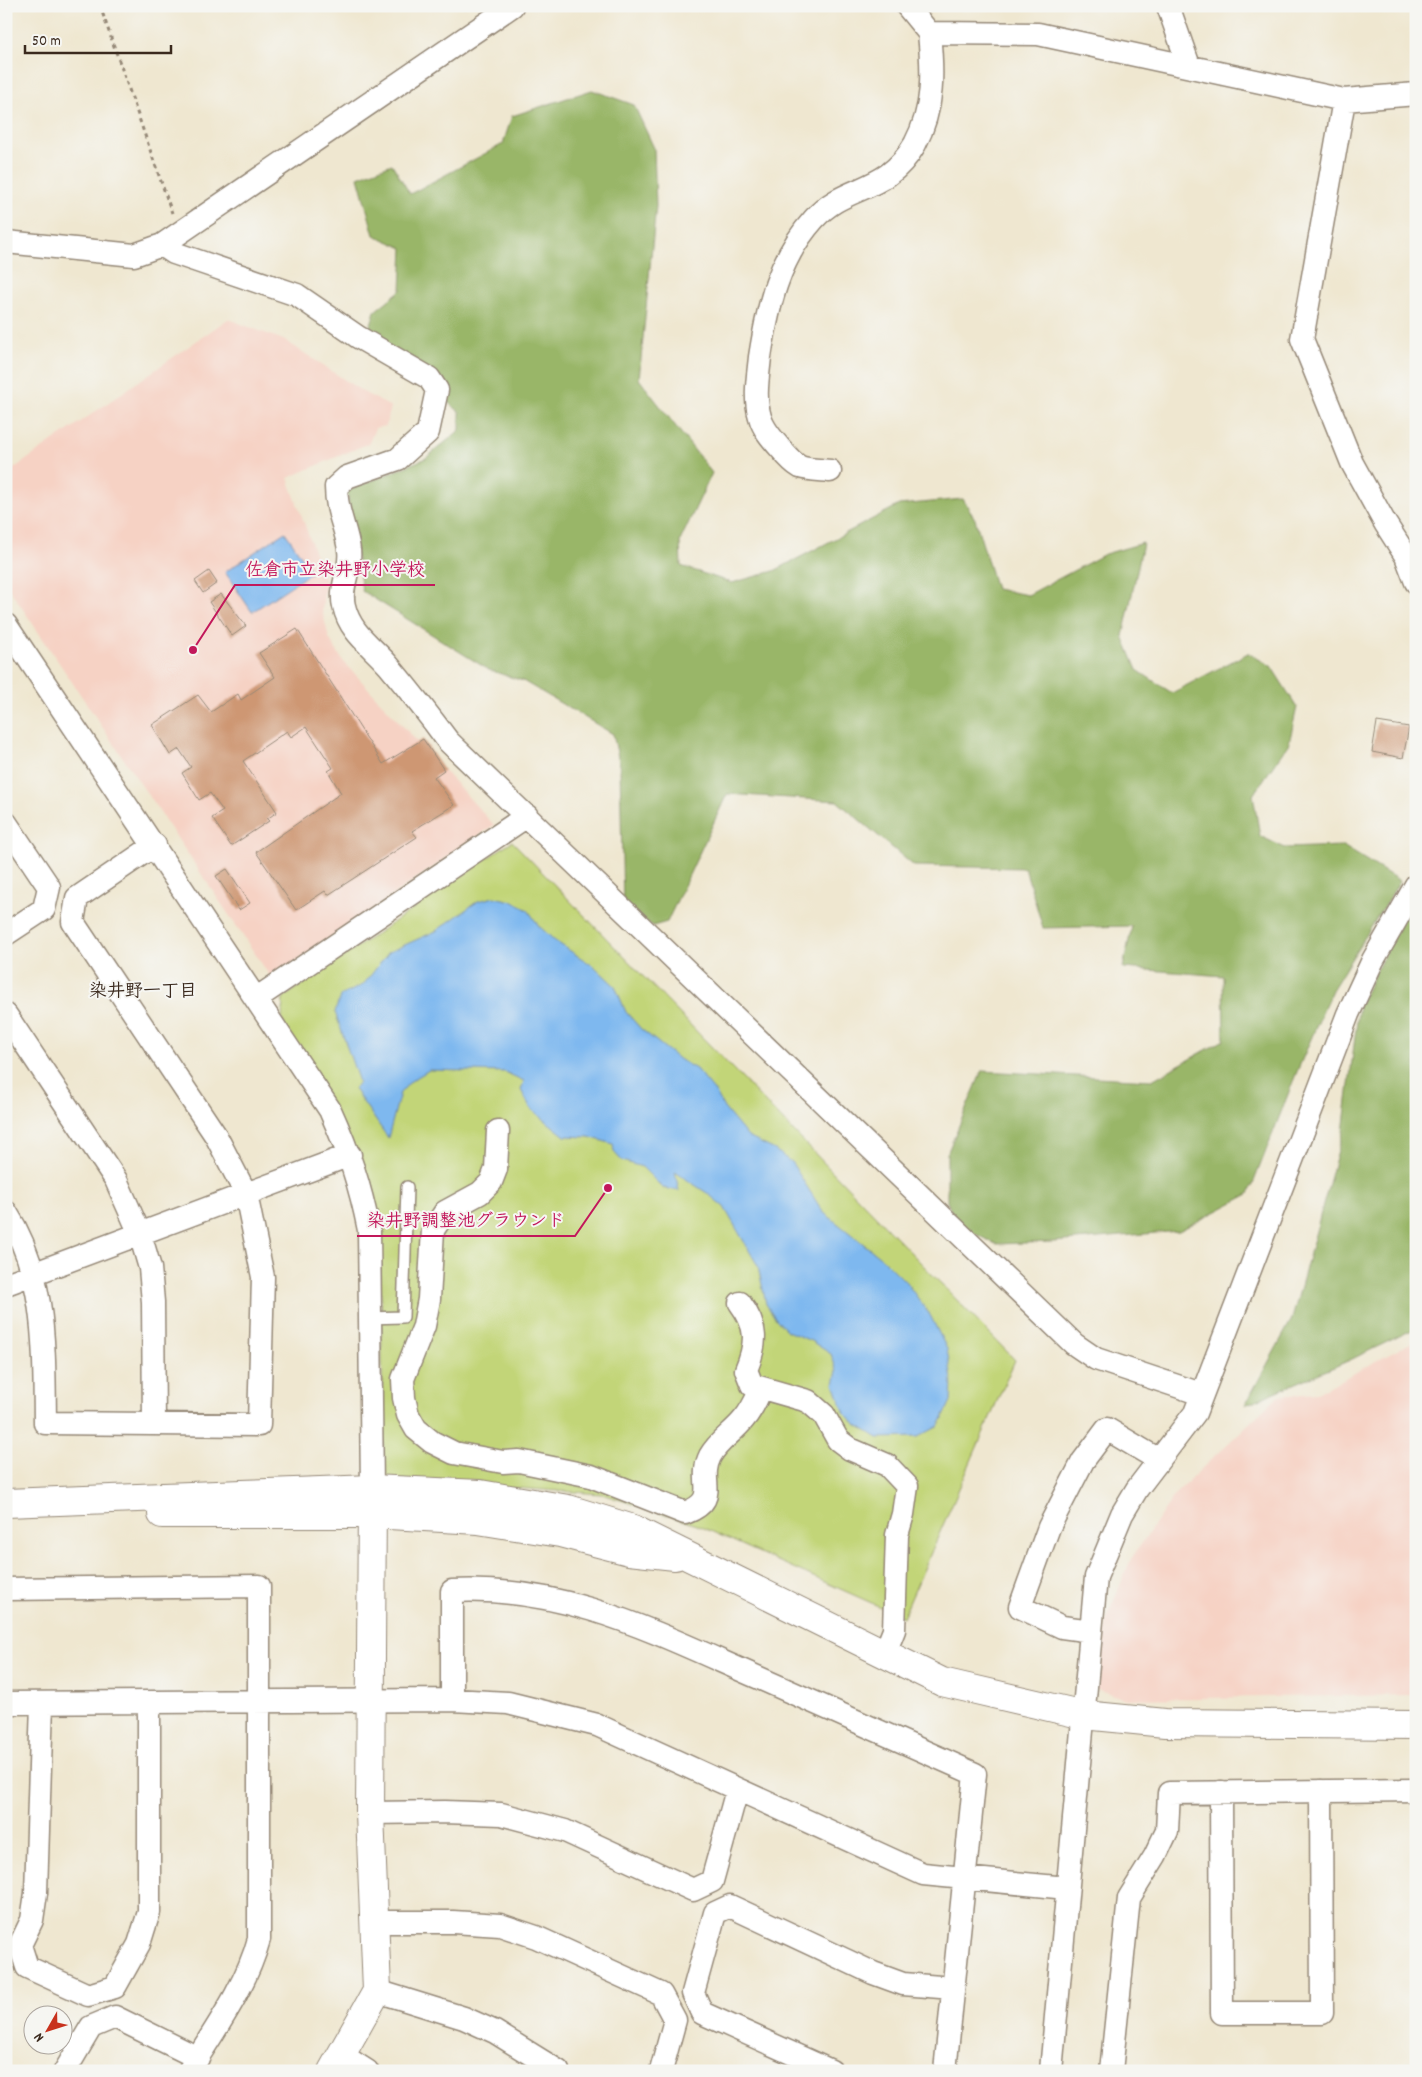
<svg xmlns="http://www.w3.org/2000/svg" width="1422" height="2077" font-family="Dekko,'Klee One',sans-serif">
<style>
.built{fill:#f6d2c4}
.green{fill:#c2d578;stroke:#7e804b}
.forest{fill:#99b668;stroke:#6a7043}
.water{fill:#7eb8ef;stroke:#5c7186}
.building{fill:#ce9773}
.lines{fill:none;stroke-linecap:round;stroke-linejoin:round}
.lane-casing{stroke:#958877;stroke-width:14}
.street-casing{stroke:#958877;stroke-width:25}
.secondary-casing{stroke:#958877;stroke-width:30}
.path{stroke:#958877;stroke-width:3;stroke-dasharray:4 4;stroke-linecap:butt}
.lane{stroke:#fff;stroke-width:11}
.street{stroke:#fff;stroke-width:22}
.secondary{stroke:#fff;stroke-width:28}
.labels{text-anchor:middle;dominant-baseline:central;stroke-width:4;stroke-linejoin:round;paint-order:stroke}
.neighbourhood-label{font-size:18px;font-weight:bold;fill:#3b2a1e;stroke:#f6f6f2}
.leader{fill:none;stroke:#c2185b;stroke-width:2}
.callout-dot{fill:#c2185b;stroke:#f6f6f2;stroke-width:2}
.callout-label{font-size:18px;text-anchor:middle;font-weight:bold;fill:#c2185b;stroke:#f6f6f2;stroke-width:4;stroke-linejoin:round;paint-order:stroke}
</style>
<rect width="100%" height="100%" fill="#f6f6f2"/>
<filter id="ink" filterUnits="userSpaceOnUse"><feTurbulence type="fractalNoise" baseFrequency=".02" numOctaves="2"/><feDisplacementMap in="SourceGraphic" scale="10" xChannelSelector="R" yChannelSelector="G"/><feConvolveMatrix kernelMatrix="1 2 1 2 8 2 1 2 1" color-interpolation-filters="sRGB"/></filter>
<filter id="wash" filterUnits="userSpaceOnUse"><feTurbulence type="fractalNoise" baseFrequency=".0096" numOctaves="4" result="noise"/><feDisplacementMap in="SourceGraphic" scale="20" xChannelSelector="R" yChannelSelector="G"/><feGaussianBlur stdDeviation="1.12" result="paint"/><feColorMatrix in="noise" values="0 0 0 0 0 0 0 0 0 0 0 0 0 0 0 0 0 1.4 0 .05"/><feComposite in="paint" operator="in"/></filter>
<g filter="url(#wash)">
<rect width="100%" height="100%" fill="#efe7d0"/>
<path class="built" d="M228,319L286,341L363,392L391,407L386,426L375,428L369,443L288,478L325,581L322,610L329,638L343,661L494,825L272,979L6,584V474Z
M1416,1340V1695L1127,1699L1093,1688L1108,1615L1131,1559L1176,1493L1278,1396L1317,1393Z"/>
<path class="green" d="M512,841L1015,1360L903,1617L697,1525L602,1494L384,1479L380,1231L282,1020L283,998Z"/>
<path class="forest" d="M592,90L634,105L654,148L656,206L639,379L712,473L680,541L681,566L732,583L774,571L899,505L963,499L975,519L996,589L1028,595L1105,554L1143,543L1123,636L1137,670L1172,693L1248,653L1271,666L1297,707L1289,743L1253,795L1260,836L1285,848L1343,846L1400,881L1332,990L1296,1074L1249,1194L1179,1231L1053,1242L996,1244L958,1226L947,1202V1154L982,1071L1152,1080L1224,1040L1223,976L1123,968L1132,926L1043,928L1025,868L914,866L837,801L727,794L667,922L653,926L623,907L620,766L613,734L523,681L489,670L362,591L347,491L426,458L460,430V412L367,338L375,311L401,290L403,248L374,235L358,177L392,164L410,194L503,144L512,116Z
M1416,892V1328L1348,1361L1245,1405L1292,1319L1343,1132L1359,1005Z"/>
<path class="water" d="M285,532L312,572L252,612L225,572Z
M494,897L512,901L528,910L539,926L555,941L595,967L615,986L626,1012L641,1029L680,1060L696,1069L716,1093L724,1108L748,1137L775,1150L792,1163L823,1212L884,1260L906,1282L930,1315L947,1349L952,1380L951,1401L939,1426L918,1437L878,1438L857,1425L845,1414L834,1384L837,1371L831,1354L811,1341L787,1331L776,1319L766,1304L758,1266L724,1207L707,1193L675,1172L679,1191L663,1188L642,1167L622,1161L614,1152L613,1144L589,1137L565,1136L531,1109L521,1090L524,1081L505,1072L429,1070L411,1081L400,1093L388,1138L354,1089L359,1082L335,1012L340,996L363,985L389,952L436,931L478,901Z"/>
<g id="blocks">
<path class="building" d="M209,571L217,583L203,593L195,581Z
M221,594L246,626L232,636L209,602Z
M297,629L383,764L423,739L444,770L434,777L454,805L412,831L417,837L328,895L325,891L296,910L256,852L341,793L328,771L333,768L306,727L291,737L287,731L243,761L277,812L267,819L269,821L231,846L212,818L223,811L210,793L199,800L182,773L191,767L179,749L170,755L152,725L198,695L211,712L238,694L241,700L275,677L259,653Z
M1377,722L1409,727L1403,758L1372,752Z
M227,869L250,903L239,910L216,876Z"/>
</g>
</g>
<g filter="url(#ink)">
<use href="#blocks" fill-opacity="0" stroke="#958877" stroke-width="1"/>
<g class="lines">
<defs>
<path id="lane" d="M368,1318L403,1317L407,1187"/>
<path id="street" d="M907,6L929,33L1038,34L1344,100L1416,94
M1168,6L1189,66
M1344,100L1302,339L1352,463L1385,523L1406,556L1416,582
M6,242L134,255L162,245L512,6
M162,245L174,253L297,295L358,337L429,378L437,390L428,432L398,459L347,477L336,487C336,512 346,527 349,550C352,569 339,586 344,606C350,633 372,646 389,666C409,690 429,715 448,741L1074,1344L1096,1359L1201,1394
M830,471C821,470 808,470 800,467C793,463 786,455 781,449C773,440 763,429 760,417C754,398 758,377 760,357C768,306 778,259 814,219C846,183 886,195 915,144C934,108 933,73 929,33
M6,625L330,1110C349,1152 360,1185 369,1230L372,1489
M6,823L49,887L44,909L6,934
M257,998L527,816
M6,1015L116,1180L140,1234L150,1268L153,1302L154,1424
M498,1131L496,1169L491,1182L480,1193L445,1212L433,1230L429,1299L424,1326L403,1379L404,1398L408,1415L416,1429L432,1442L454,1453L503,1462L519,1461L591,1476L685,1513C722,1499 697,1482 710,1456C718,1441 733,1433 744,1419C752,1410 756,1400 761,1389
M6,1212C47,1275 44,1351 45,1423L259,1425L263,1277L246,1194L216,1136L73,922L77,898L155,845
M6,1284L350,1155
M740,1303C758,1327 757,1343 746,1370L752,1385L808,1401L824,1415L838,1440L850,1449L887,1465L907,1486L903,1514L897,1535L894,1630L884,1655
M6,1589L259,1586V1939C246,1987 215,2029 189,2071
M1091,1631L1062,1627L1020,1607L1049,1527L1083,1461L1107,1429L1159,1460
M452,1700V1591C565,1585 656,1633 757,1677C830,1710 903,1742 975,1774L945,2071
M6,1703L452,1700L508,1703L597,1725L923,1874L1067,1888
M42,1703L36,1893L32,1920L20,1945L27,1967L88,1995L115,1987L139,1944L149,1912V1703
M1221,1792L1222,2013H1322L1321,1791
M370,1813L445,1812L501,1814L565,1831L693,1890L712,1881L737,1790
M373,1922H453L500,1925L536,1937L661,1994L675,2020L661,2071
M377,1991L464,2018L495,2032L558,2071
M342,2055L367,2071
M65,2071L91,2027L115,2017L198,2058
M831,2071L702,2013L693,1993L715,1913L730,1906L873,1973L903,1984L953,1988
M1051,2071L1096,1577L1122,1514L1137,1489L1195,1413L1348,1014L1373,960L1416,885
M1111,2071L1129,1898L1155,1856L1167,1831L1169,1793L1416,1790"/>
<path id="secondary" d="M6,1503L372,1489L480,1494L568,1509L633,1529L942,1682L1084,1715L1165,1723L1416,1725
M162,1514H371L478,1520L560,1533L629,1551L675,1556
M332,2071L377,1991L370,1813L372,1497"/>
</defs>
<use href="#lane" class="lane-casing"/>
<use href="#street" class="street-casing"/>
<use href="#secondary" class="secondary-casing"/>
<path class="path" d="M100,6L172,213
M465,6L467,13"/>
<use href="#lane" class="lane"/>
<use href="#street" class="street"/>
<use href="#secondary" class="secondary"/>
</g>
</g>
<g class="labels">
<g class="neighbourhood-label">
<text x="143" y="992">染井野一丁目</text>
</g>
</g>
<path class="leader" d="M193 650L235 585H435M608 1188L575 1236H357"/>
<g class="callout-dot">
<circle cx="193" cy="650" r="5"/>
<circle cx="608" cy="1188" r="5"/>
</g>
<g class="callout-label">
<text x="335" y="575">佐倉市立染井野小学校</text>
<text x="466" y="1226">染井野調整池グラウンド</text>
</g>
<rect width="1422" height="2077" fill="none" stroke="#f6f6f2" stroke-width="25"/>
<g transform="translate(48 2030) rotate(231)"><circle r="24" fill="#f6f6f2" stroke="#aba49d"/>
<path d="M0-4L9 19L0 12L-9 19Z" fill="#c8321e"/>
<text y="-8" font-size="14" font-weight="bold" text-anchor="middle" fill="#3b2a1e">N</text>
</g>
<path d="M25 45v8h146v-8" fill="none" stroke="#3b2a1e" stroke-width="2.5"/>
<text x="32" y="45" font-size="15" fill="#3b2a1e" stroke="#f6f6f2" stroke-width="4" paint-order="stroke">50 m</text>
</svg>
